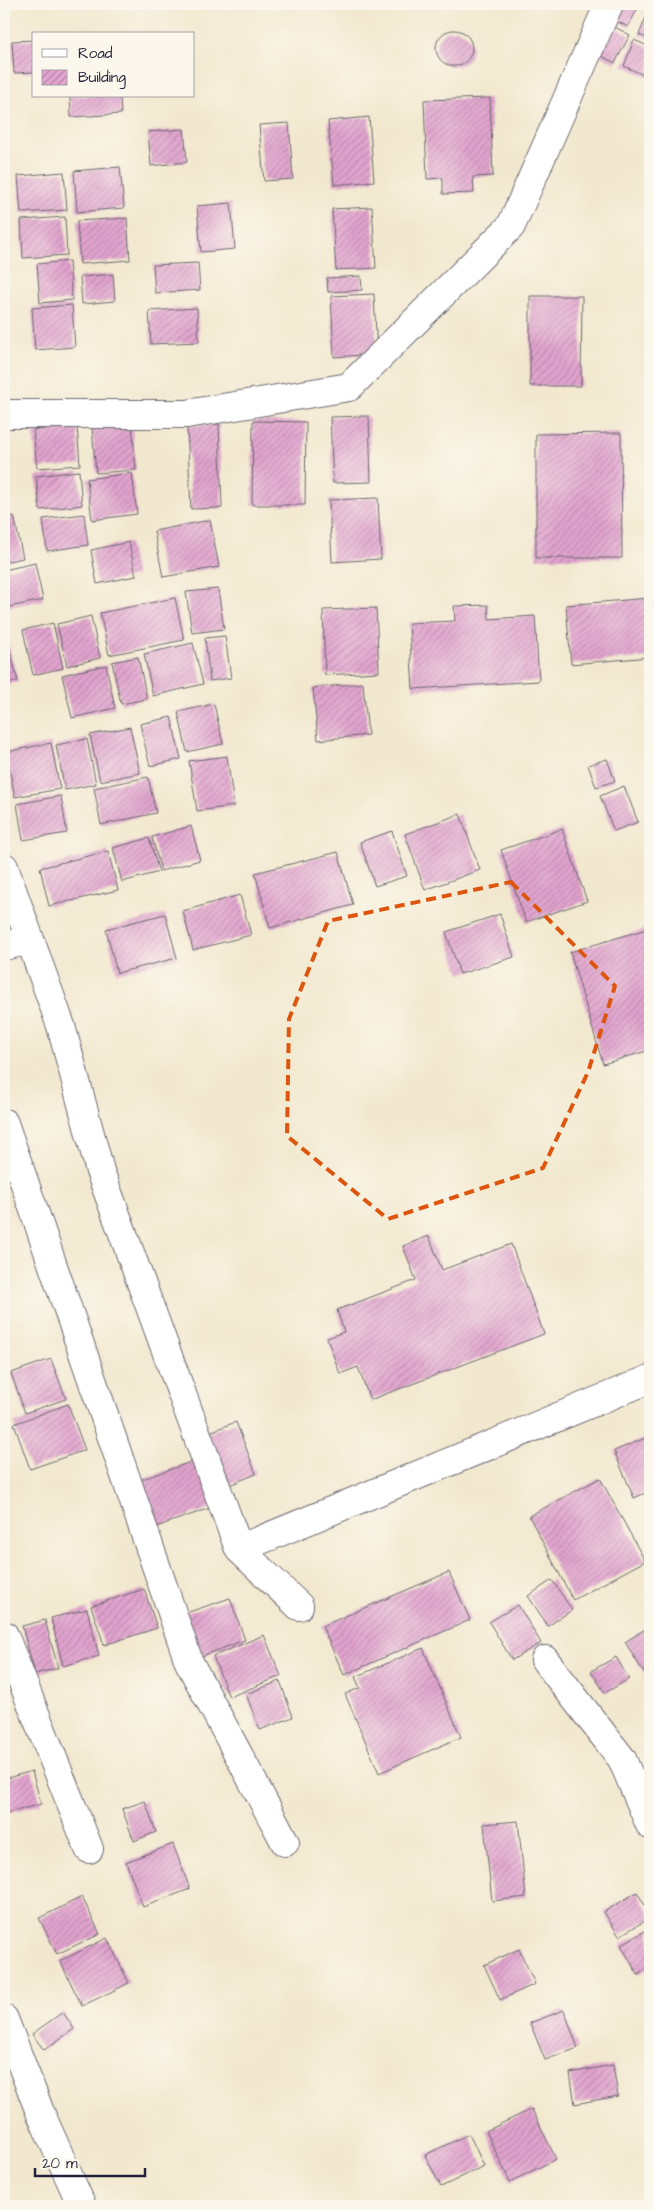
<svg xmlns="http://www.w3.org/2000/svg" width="654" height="2210" font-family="'Architects Daughter',sans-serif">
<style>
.building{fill:url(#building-hatch)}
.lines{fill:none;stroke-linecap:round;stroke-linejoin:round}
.street-casing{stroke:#6b676f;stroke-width:30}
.street{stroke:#fff;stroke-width:28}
.marked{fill:none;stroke:#de560e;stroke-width:4;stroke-dasharray:10 6;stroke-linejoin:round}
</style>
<defs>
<pattern id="building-hatch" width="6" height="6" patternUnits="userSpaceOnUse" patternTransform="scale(1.25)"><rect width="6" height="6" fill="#e2a4cf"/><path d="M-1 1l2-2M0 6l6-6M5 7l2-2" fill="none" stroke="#b785a9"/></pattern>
</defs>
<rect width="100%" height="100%" fill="#fbf7ec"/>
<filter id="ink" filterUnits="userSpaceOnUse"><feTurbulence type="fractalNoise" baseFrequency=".02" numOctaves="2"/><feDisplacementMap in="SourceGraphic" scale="10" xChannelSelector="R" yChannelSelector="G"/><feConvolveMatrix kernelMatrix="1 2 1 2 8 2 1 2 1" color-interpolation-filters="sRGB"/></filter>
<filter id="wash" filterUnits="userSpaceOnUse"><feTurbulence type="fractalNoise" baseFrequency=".0096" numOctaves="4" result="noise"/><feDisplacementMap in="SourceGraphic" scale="20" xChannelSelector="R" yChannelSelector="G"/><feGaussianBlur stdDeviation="1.12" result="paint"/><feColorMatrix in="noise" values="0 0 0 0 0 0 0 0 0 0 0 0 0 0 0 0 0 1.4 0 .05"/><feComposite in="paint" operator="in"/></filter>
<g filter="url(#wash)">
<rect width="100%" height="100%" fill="#f2e8cf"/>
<g id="blocks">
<path class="building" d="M621,4H640L628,27L613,19Z
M650,7V39L639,35Z
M609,24L630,35L615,63L594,52Z
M436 48a18 18 0 1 1 36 0a18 18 0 1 1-36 0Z
M34,40V72L14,73L12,41Z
M634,40L650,47V78L624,66Z
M70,96H120L121,114L71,117Z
M490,98L493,176L473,177L474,193L443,194V178L427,179L424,100Z
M369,117L374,181L334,185L328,121Z
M289,123L293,179L264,181L259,125Z
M184,129L187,162L151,166L148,132Z
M120,167L124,208L77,212L74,171Z
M64,172L67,210L21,213L18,176Z
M231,203L235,249L201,252L197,206Z
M372,207L376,268L336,270L332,209Z
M65,217L67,255L23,258L21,220Z
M127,218L130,260L80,264L77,221Z
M69,261L72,300L40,303L37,264Z
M198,263L200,290L155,293L153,265Z
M113,274L115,301L82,304L80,277Z
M361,276L362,290L328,292L327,278Z
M374,294L377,354L334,357L331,296Z
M530,296H582L581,386H530Z
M72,305L75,347L35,350L32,308Z
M197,308L199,342L151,344L149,311Z
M369,416L371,482L333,483L330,417Z
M253,421L306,422L305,505H252Z
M132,424L136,470L96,473L92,428Z
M219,424L222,508L191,509L187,426Z
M77,426L80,465L37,468L33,430Z
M621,433L622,558H536V434Z
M79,471L82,505L40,510L36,476Z
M132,473L137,514L92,520L87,479Z
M378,498L381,559L332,562L329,500Z
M84,514L88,545L47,551L43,519Z
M14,516L23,558L4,562V518Z
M210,520L219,567L163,577L154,531Z
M129,542L136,576L97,584L91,550Z
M35,563L43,600L4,608V570Z
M218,589L224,629L192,633L186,592Z
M175,598L184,640L109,655L100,613Z
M650,598V657L571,664L566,605Z
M488,605L489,619L535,616L539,681L413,689L409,623L455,621L454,606Z
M376,608L379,672L325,675L323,610Z
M91,616L100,658L67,666L57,624Z
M53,623L63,668L33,675L23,630Z
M5,631L18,681L4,685V632Z
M225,636L231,678L210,681L205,638Z
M193,643L203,684L153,696L144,654Z
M138,657L147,699L121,704L112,662Z
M106,665L115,708L72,718L62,675Z
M363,683L368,735L318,740L313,688Z
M214,704L223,744L187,752L178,712Z
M171,717L181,759L150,766L140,724Z
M130,727L140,773L100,781L90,735Z
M87,739L96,784L65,790L56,745Z
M51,743L60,789L15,797L6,752Z
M227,756L234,806L197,811L189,761Z
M607,759L615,781L596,787L588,765Z
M148,777L156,813L101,825L94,788Z
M624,786L638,822L614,831L600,796Z
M61,796L67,833L23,840L17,804Z
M460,814L480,870L425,890L405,834Z
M191,826L200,860L161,871L152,837Z
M562,829L587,901L526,922L501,850Z
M392,831L407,876L375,886L360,842Z
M149,838L159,872L122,882L113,848Z
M108,851L118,890L49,906L40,868Z
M338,852L353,905L270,928L255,873Z
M240,895L251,935L193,950L183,911Z
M165,914L177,958L117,973L106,929Z
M500,914L514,957L460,974L446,932Z
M650,928V1050L603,1064L570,952Z
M429,1236L442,1270L511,1244L544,1334L370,1400L358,1367L340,1374L327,1338L344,1332L337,1310L416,1280L403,1246Z
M51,1359L66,1399L25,1413L11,1373Z
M650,1401V1417L645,1404Z
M68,1404L85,1450L30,1469L14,1424Z
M236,1422L256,1474L220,1489L199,1436Z
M650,1436V1491L634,1498L614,1451Z
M199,1459L216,1506L156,1527L140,1480Z
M600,1478L645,1561L573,1600L529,1516Z
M449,1572L470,1620L344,1675L322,1626Z
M552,1580L572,1610L548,1626L528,1596Z
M144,1589L157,1628L104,1645L91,1606Z
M230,1598L245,1640L202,1656L186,1613Z
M518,1605L541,1643L512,1660L489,1622Z
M87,1609L99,1656L63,1666L51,1618Z
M45,1620L58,1668L35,1674L22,1626Z
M650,1626V1669L644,1673L625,1642Z
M264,1635L281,1676L229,1697L213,1656Z
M423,1648L461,1737L379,1773L345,1694L360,1688L355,1677Z
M616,1657L629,1679L605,1693L591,1671Z
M280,1681L293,1717L260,1730L246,1694Z
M32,1771L41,1804L4,1814V1779Z
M145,1801L156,1832L134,1841L122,1809Z
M518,1821L526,1897L492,1901L484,1824Z
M173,1844L190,1889L143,1907L126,1862Z
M637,1892L650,1914V1918L619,1936L604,1912Z
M82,1897L100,1934L57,1954L39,1918Z
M650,1928V1967L638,1975L621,1945Z
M107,1938L129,1983L82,2006L60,1961Z
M519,1949L535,1984L500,2000L484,1965Z
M564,2010L578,2048L545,2060L530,2023Z
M63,2012L74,2029L44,2050L32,2034Z
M613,2065L618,2096L575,2104L570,2073Z
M532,2109L556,2159L510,2182L486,2131Z
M469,2134L484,2166L441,2187L425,2155Z"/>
</g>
</g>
<g filter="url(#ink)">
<use href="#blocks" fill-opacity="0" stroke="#6b676f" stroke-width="1"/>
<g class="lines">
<defs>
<path id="street" d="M4,414H187L349,387L511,226L609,4
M4,867L61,1026L100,1171L239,1549L299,1606
M4,946L30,940
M4,1123L189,1662L285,1842
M239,1549L650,1379
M4,1635L89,1849
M545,1660L622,1759L650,1825
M4,2019L40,2112L82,2206"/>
</defs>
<use href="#street" class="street-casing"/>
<use href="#street" class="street"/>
</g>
</g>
<path class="marked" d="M511,882L615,986L588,1072L543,1168L388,1219L287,1136L289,1019L328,921Z"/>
<rect width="654" height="2210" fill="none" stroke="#fbf7ec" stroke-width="20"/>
<rect x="32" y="32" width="162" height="65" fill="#fbf7ec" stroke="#a4a2a5"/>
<rect x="42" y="49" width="25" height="8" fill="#ffffff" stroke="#a4a2a5"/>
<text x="78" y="58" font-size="15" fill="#22223b">Road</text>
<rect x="42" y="70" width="25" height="15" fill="url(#building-hatch)" stroke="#a4a2a5"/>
<text x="78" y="82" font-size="15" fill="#22223b">Building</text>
<path d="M35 2168v8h110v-8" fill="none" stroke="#22223b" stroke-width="2.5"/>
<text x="42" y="2168" font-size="15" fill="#22223b" stroke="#fbf7ec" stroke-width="4" paint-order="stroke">20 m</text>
</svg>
